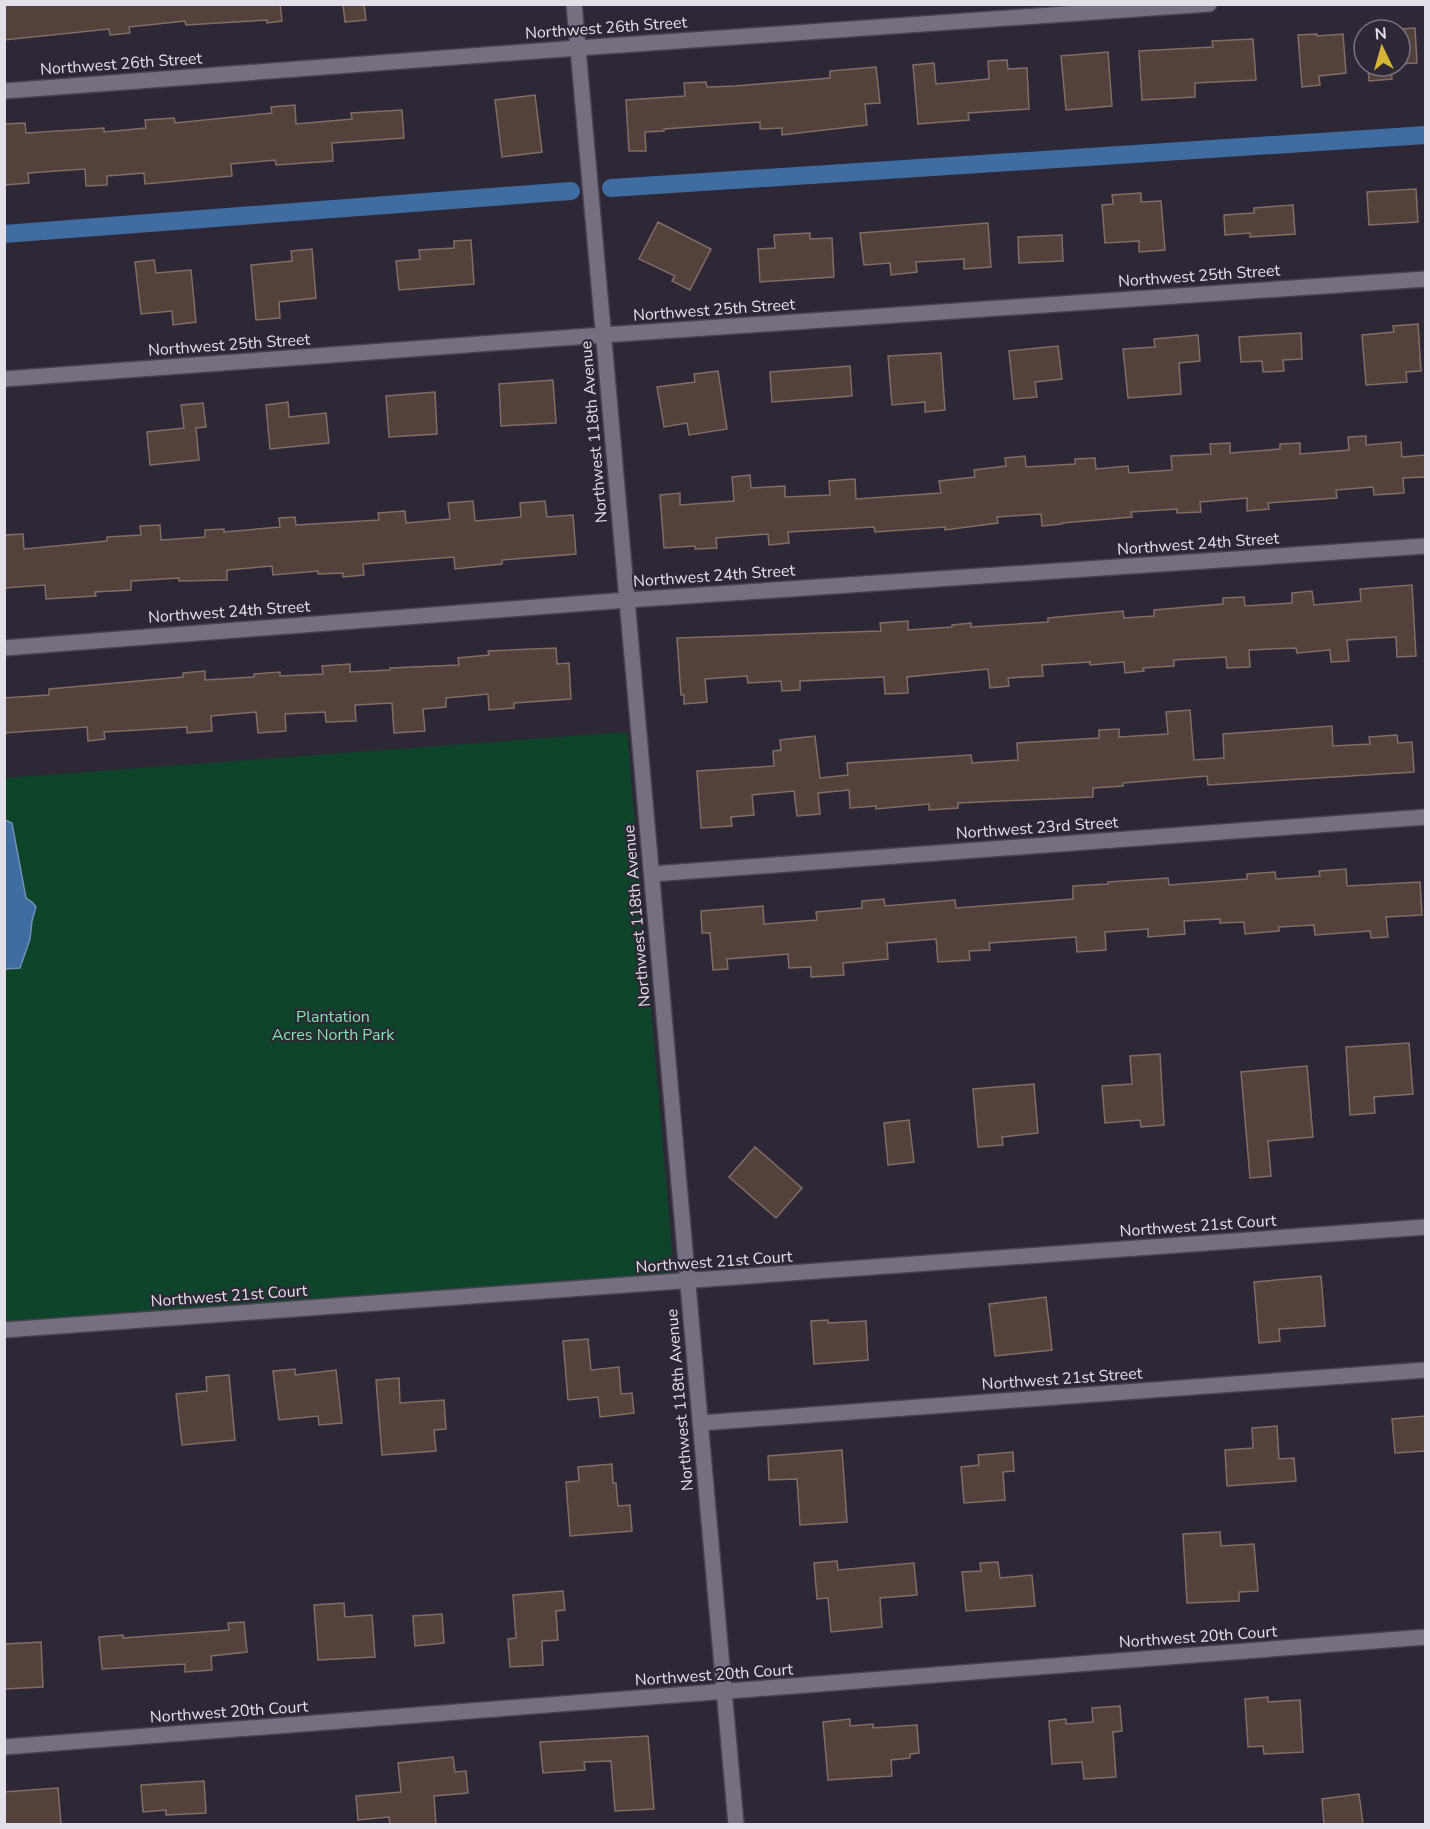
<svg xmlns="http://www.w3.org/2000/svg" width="1430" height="1829" font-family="'Nunito Sans',sans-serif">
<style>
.green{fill:#0e442a}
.water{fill:#3f6ca1;stroke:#708fb7;stroke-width:1.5}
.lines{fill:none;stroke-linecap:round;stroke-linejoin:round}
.canal{stroke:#3f6ca1;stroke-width:18}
.building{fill:#53413b;stroke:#816d66;stroke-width:1.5}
.minor-casing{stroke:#47424f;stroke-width:18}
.minor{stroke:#766f80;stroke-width:15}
.labels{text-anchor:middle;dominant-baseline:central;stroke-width:4.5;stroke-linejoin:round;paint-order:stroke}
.street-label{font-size:16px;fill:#e4e0ea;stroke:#2e2736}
.park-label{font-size:16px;fill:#7ee7ad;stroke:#2e2736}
</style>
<rect width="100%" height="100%" fill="#2e2736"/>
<path class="green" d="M627,732L674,1273L5,1323V778Z"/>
<path class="water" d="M5,820L12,823L26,898L32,902L36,907L32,921L30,939L20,968L5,969Z"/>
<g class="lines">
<path class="canal" d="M611,188L1426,135
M4,234L571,191"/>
</g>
<path class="building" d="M4,4H280L282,21L267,23V20L186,25L185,21L129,27L130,33L110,35L109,29L4,40Z
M343,4H364L366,20L345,22Z
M1415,28L1417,63L1400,64V29Z
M1317,34V36L1343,34L1346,73L1319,76L1320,85L1302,87L1298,35Z
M1253,39L1256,80L1195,83V97L1142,100L1139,51L1213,47L1212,41Z
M1108,52L1112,106L1066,110L1061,56Z
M1007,60L1008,69L1027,68L1029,109L968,113L969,120L918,124L913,65L934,63L936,84L989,79L988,61Z
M1368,66H1391L1392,79L1369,81Z
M876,67L880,103L865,104L867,125L782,135V128L760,129V122L664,129V131L645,132L646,151H629L626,100L685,96L684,83L706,82L707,87L736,86L830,78V71Z
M535,95L542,152L502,157L495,100Z
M295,105L296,124L352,119L351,113L402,110L404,138L332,143L333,161L276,165L275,160L231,164L232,176L145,184L144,173L107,176V185L86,186L85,169L28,173L29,183L4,185V124L25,123L26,133L104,128V132L146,128L145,120L174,118L175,123L272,113L271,107Z
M1416,189L1418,222L1369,225L1367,192Z
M1141,193V202L1161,201L1165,250L1139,252V241L1105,243L1102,205L1113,204L1112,195Z
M1293,205L1295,234L1250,237V233L1225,235L1224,215L1254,213V208Z
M658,222L711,249L690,290L672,281L675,276L639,259Z
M988,223L991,267L964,269V259L916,262L917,272L891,275L890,263L864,265L860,233Z
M810,233V239L832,238L834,277L760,282L758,249L775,248L774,235Z
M1062,235L1063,261L1019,263L1018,237Z
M471,240L474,284L399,290L396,261L420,259L419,250L454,248V241Z
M312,249L316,298L279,302L280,318L256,320L251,265L292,261L291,251Z
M154,260L156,273L191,270L196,322L173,325L172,311L141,314L135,262Z
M1418,324L1421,371L1406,372L1407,382L1366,385L1362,335L1394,332L1393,326Z
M1301,333L1302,359L1283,360L1284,371L1263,372L1262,361L1241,362L1239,337Z
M1198,335L1200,361L1179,363L1181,394L1128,398L1123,349L1155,347L1154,339Z
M1058,346L1062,379L1035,382L1037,397L1014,399L1009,351Z
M941,353L945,410L925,412V402L892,405L888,356Z
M850,366L852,396L772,402L770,372Z
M718,371L727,429L689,435L687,423L664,427L657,387L695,382L694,374Z
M553,380L556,423L501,426L499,384Z
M435,392L437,434L389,437L386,396Z
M288,402L289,417L326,413L329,443L270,449L266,405Z
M203,403L206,427L196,428L199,460L150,465L147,432L184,428L181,405Z
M1366,436V445L1401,442L1402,457L1425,455V477L1403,478L1404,493L1374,495L1373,487L1336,490L1337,498L1268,503L1269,509L1247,511V498L1200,502L1201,512L1177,513V509L1131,512L1132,517L1062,523V524L1042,526L1041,514L997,517L998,523L945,530V527L875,532L874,527L788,532L789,543L769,545L768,534L716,538L717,548L695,549V546L664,548L660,495L680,493V505L734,501L732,477L750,475L751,488L785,486V497L830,495L829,481L855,479L856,499L941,493L939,481L975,477L974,470L1006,466L1005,458L1025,456L1026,467L1075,464V459L1095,458L1096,469L1128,466L1129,473L1172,470L1171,456L1211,454L1210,444L1230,443V453L1280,449V444L1300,443V454L1349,450L1348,437Z
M473,501L475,521L521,517L520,503L545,501L547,517L573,515L576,554L502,560V564L455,569L454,557L363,564L364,575L343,577V573L318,574V571L273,575L272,566L227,570V580L179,581V578L131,581V590L95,592L96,596L46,599L45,585L4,588V535L23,534L24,549L107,541V537L141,535L140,526L160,525L161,540L205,537V530L224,529V532L280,527L279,518L295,517L296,525L379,520L378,513L405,511L406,523L450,519L448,503Z
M1412,585L1416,656L1397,657L1396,637L1347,640L1349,661L1331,662L1330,650L1297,653L1296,648L1249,650L1250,667L1227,668L1226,657L1174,660V666L1143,668L1144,671L1125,673L1124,662L1090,665V662L1042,665L1043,676L1008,678L1009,686L990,688L988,669L907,677L908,693L885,694L884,677L800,681V690L782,691L781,681L748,683L747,676L705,679L707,702L684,704V695H681L677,638L881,631L880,623L908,621V630L952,627V625L971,623V627L1048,622V618L1123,611L1124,618L1154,616V610L1223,604V598L1244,597L1245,606L1292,603V593L1312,591L1314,605L1361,601L1360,589Z
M556,648L557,664L569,663L571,699L514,703V708L489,710L488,694L446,698V707L423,709L425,731L394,733L392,703L355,705L356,721L326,722L325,712L285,714L286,731L258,733L256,712L211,716L212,731L187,733V727L104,732L105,739L88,741L87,727L4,733V698L49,695V689L183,677V673L205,671V680L254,677V674L280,672V676L323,674L322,666L350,664V672L390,670V668L459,665L458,658L489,655L488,651Z
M1190,710L1194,760L1224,758L1223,734L1332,726L1333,746L1370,744L1369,737L1397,735L1398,743L1412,742L1414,772L1208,785L1207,776L1123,783V786L1093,788V797L958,803V808L929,810V804L876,809V806L850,808L849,790L818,793L820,814L797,816L794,791L752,795L754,815L731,817L732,826L701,828L697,771L774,766L773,751L781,750L780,740L815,736L820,778L848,775L847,763L971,755L972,763L1018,760L1017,743L1099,738V730L1119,729V737L1168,734L1166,712Z
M1346,869L1347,886L1420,882L1422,915L1386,917L1388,937L1371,938L1370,931L1315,935L1314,925L1279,927V931L1245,934L1244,922L1220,923V919L1184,921L1185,934L1148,937V929L1105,932L1106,950L1077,952L1076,937L989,943L990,950L969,951L970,960L938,962L936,939L887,943L888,959L843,963L844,975L811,977V967L789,968L788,954L727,959L728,969L713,970L710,933H702L701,911L763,906L764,924L817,920L816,912L862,908V901L884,899L885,906L955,900L956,908L1073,899V886L1108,884V882L1168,878L1169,885L1247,879V874L1275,872L1276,879L1320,876L1319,871Z
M1409,1043L1413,1094L1374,1097L1375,1113L1350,1115L1346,1047Z
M1160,1054L1164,1125L1141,1127L1140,1120L1105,1123L1102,1086L1132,1084L1130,1056Z
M1307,1066L1313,1137L1268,1141L1271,1176L1250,1178L1241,1072Z
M1034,1084L1038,1133L1002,1137L1003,1145L978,1147L973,1089Z
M909,1120L914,1162L888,1165L884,1123Z
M755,1147L802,1188L776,1218L729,1177Z
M1321,1276L1325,1326L1279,1329L1280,1341L1259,1343L1254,1282Z
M1046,1297L1052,1350L995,1356L989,1304Z
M828,1320V1323L866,1321L868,1360L814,1364L811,1321Z
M588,1339L591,1370L619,1367L621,1394L632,1393L634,1413L600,1417L598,1397L568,1400L563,1341Z
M295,1369V1375L336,1370L342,1423L319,1425L318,1416L279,1420L273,1371Z
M229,1375L235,1440L182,1445L176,1394L207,1391L206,1377Z
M399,1378L400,1403L444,1400L446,1429L434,1430L436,1451L382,1455L376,1380Z
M1425,1416V1451L1395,1453L1392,1419Z
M1277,1426L1279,1459L1294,1458L1296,1481L1227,1486L1225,1450L1253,1448L1252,1428Z
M842,1450L847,1522L800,1525L797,1479L769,1480L768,1456Z
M1013,1452L1014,1471L1003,1472L1005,1500L964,1503L961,1467L979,1465L978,1455Z
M612,1464L613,1483H616L618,1506L630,1505L632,1531L570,1536L566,1482L579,1481L578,1467Z
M1220,1532L1221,1546L1254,1544L1258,1591L1239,1592V1601L1187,1603L1183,1534Z
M837,1561L838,1570L914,1563L917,1595L880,1598L882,1627L831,1632L828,1598L817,1599L814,1563Z
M998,1562L1000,1578L1032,1575L1035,1606L966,1611L962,1572L981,1571L980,1563Z
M563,1591L565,1610L556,1611L558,1640L542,1641L543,1665L510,1667L508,1639L516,1638L513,1595Z
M344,1603L345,1617L372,1615L375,1657L318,1660L314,1605Z
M442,1614L444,1643L415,1646L413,1616Z
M244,1622L247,1652L211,1656L212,1670L185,1672V1664L102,1669L99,1637L123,1635V1638L229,1630L228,1623Z
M41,1642L43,1687L4,1689V1644Z
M1268,1697V1702L1300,1700L1303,1752L1264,1754L1263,1746L1248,1747L1245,1699Z
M1120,1706L1122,1731L1113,1732L1116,1777L1084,1779L1082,1762L1052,1764L1049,1721L1066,1719V1724L1093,1722L1092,1708Z
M850,1719V1726L873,1724V1728L917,1725L919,1753L910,1754V1758L891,1760L892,1776L828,1780L823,1722Z
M648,1736L654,1809L615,1811L611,1761L584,1762L585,1770L543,1773L540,1742Z
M453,1757L455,1772L466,1771L468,1793L434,1796L436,1824H390L389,1817L358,1820L356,1796L401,1792L398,1763Z
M204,1781L206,1813L166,1815V1810L143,1812L141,1785Z
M58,1788L61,1824H4V1792Z
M1359,1794L1363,1824H1324L1322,1799Z"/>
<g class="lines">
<defs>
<path id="minor" d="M574,4L736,1824
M4,91L578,48L1209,4
M4,379L603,335L1426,279
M4,648L627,600L1426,546
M652,874L1426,817
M4,1330L1426,1227
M700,1423L1426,1370
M4,1747L1426,1637"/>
</defs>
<use href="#minor" class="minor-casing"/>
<use href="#minor" class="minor"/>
</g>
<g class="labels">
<g class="street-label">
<text transform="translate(606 28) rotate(-4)">Northwest 26th Street</text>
<text transform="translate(121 64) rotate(-4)">Northwest 26th Street</text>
<text transform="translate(1199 276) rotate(-4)">Northwest 25th Street</text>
<text transform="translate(714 310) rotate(-4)">Northwest 25th Street</text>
<text transform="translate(229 345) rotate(-4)">Northwest 25th Street</text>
<text transform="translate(594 432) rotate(-95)">Northwest 118th Avenue</text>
<text transform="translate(1198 544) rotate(-4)">Northwest 24th Street</text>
<text transform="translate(714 576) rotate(-4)">Northwest 24th Street</text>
<text transform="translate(229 612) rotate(-4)">Northwest 24th Street</text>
<text transform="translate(1037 828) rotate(-4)">Northwest 23rd Street</text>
<text transform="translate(637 916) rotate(-95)">Northwest 118th Avenue</text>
<text transform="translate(1198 1226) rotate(-4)">Northwest 21st Court</text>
<text transform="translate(714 1262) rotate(-4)">Northwest 21st Court</text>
<text transform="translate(229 1296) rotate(-4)">Northwest 21st Court</text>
<text transform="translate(1062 1379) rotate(-4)">Northwest 21st Street</text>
<text transform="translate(680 1400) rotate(-95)">Northwest 118th Avenue</text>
<text transform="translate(1198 1637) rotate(-4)">Northwest 20th Court</text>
<text transform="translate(714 1675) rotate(-4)">Northwest 20th Court</text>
<text transform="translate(229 1712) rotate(-4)">Northwest 20th Court</text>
</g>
<g class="park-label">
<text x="333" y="1017">Plantation<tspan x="333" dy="18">Acres North Park</tspan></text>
</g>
</g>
<rect width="1430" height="1829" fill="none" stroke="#e4e0ea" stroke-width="12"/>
<g transform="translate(1382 48) rotate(355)"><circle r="28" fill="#2e2736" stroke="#77717e" stroke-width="1.5"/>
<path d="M0-4.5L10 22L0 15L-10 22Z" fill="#d6b534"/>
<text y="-9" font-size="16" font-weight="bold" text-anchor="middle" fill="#e4e0ea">N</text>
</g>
</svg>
